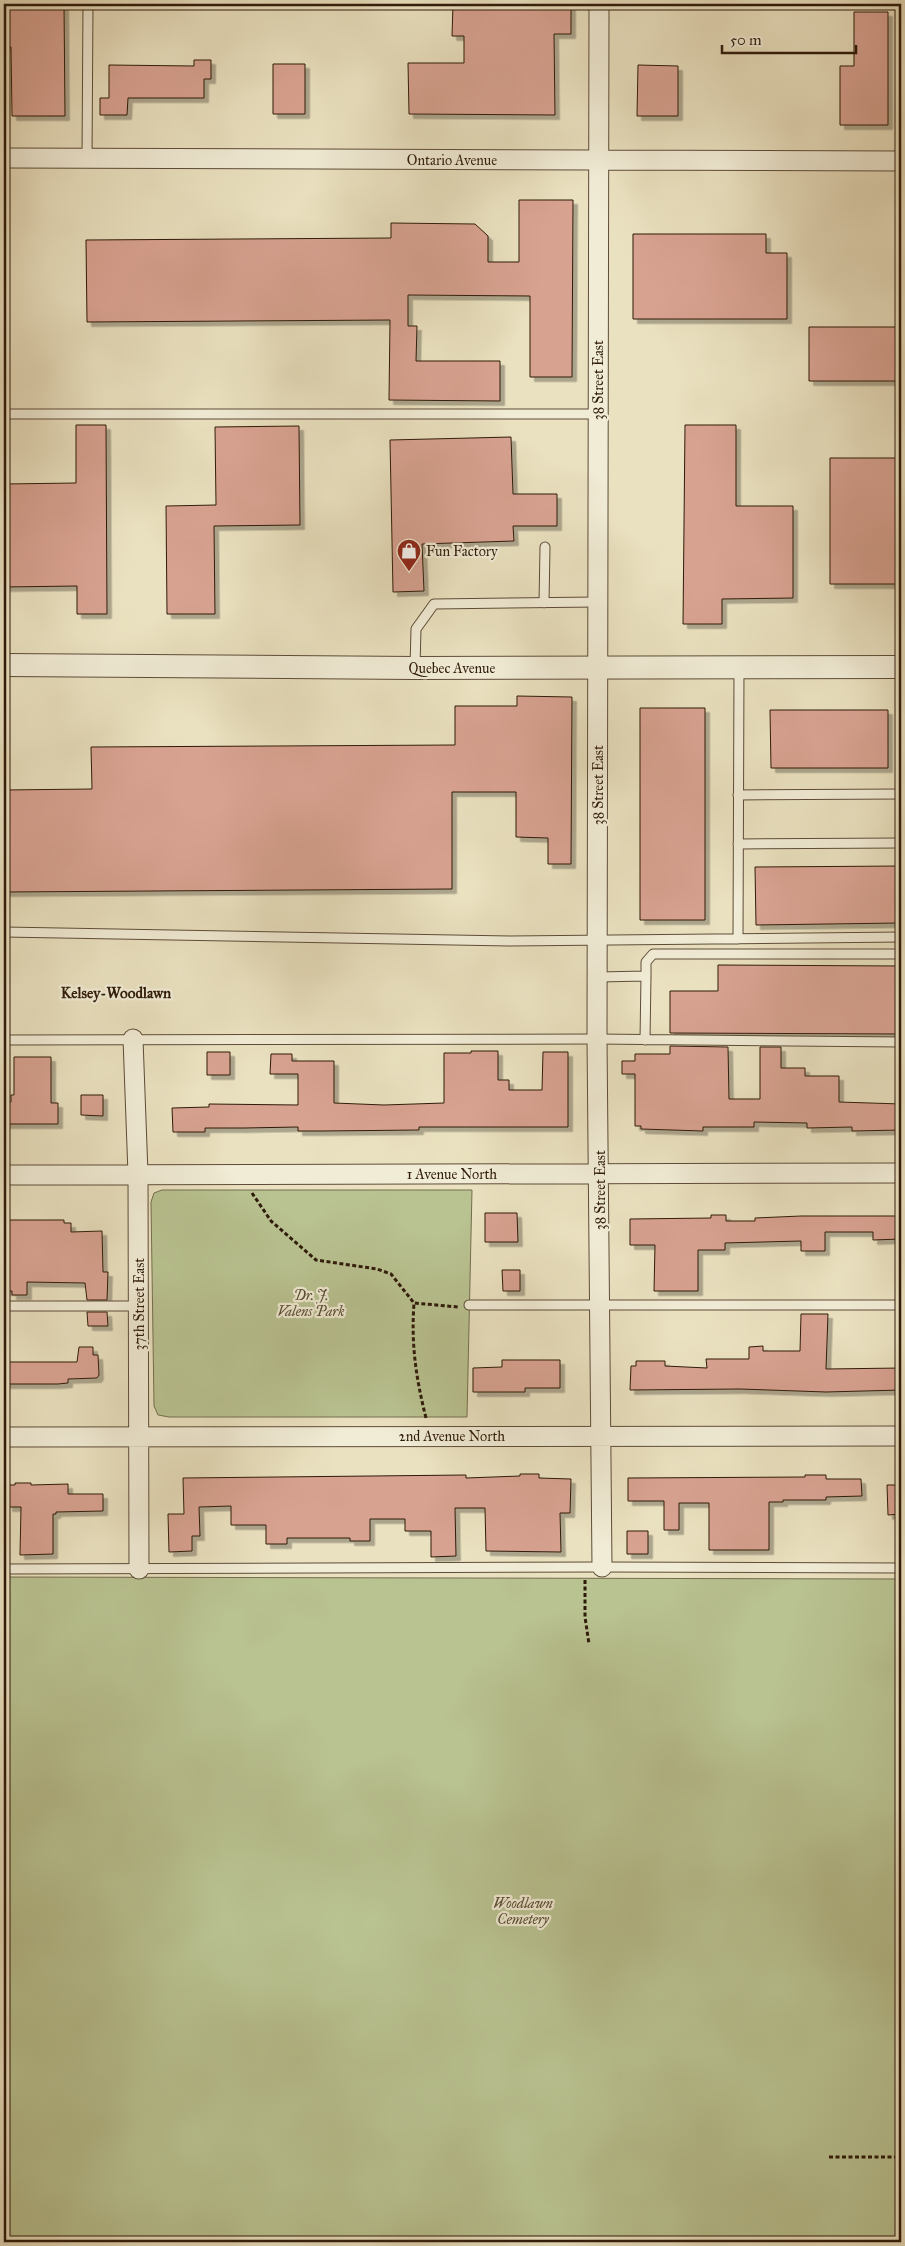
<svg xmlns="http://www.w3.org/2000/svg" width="905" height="2246" font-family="'IM FELL Great Primer',serif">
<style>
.green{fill:#b9c291;stroke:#746e4e}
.building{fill:#d8a291;stroke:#2f1b0a;filter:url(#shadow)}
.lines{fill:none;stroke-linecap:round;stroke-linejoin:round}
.service-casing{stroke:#5e4c38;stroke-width:11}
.minor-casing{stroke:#5e4c38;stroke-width:21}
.tertiary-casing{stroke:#5e4c38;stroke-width:24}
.path{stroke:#2f1b0a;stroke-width:3;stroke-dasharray:4 2.5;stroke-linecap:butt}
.service{stroke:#f1ecd6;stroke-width:9}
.minor{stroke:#f1ecd6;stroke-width:19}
.tertiary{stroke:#f1ecd6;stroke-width:22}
.labels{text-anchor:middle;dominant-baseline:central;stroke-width:4.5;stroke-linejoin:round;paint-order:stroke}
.street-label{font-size:14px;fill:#2f1b0a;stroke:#f1ecd6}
.poi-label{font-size:14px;fill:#2f1b0a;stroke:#f1ecd6;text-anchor:start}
.park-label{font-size:14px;font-style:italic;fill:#584d32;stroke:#f1ecd6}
.neighbourhood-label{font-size:15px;font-weight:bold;fill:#2f1b0a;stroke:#f1ecd6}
</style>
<defs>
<filter id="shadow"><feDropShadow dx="4.5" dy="4.5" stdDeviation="0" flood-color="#0004"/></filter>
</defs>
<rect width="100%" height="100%" fill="#eae1c0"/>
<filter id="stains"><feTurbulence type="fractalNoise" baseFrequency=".004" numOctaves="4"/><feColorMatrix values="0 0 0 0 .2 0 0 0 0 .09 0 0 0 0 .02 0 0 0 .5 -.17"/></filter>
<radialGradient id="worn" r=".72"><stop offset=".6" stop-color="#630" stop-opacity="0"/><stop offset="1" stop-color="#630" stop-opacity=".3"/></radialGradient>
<path class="green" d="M162,1190H472L467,1417H169L158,1415L154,1406L151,1202L154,1193Z
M4,1577L901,1579V2242H4Z"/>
<path class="building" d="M4,4H64L65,116H12L11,47H4Z
M453,4H571V34H554L555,115L409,114L408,63H464V36H452Z
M854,12H888V125H840V66H854Z
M194,60H211V79H204V98H128L127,115H100V98H109V65L194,66Z
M273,64H305V114H273Z
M638,65L678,66V116H637Z
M519,200H573L572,377H530V296L408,295V326H417L416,361H500V401L389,400L390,320L87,322L86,240L391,238V223L475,224L488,236V262H519Z
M633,234H766V253H787V319H633Z
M809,327H901V381H809Z
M76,425H106L107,614H77V586L4,587V484L76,483Z
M685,425H736V506H793V598L722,599V624H683Z
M299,426L300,525L214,526L215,614H167L166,506L216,505L215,427Z
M511,437L513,494H557V526H513L514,541L422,544L424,591L393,592L390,440Z
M830,458H901V584H830Z
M517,696L572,697L571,864H548V838L516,837V792H452V889L4,892V790L92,789L91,747L455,745V706H517Z
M640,708H705V920H640Z
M770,710H888V768H771Z
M900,866V923L756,925L755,867Z
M718,965L901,966V1034L670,1033V991H718Z
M670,1046L728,1047L729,1099H760V1047H781V1068H805V1076H839V1102L901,1104V1130L852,1131V1127L807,1128V1123L754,1122V1127H703V1131L641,1129V1126H635V1074H622V1061H635V1054H670Z
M471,1051H498V1080H509V1090H542L543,1052H568V1127H419V1130L322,1131H298V1127L245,1128H205V1132H173L172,1108L209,1107V1104L298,1105V1074H270L271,1054H292V1061H334V1103L384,1105L444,1103V1053H471Z
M207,1052H230V1075H207Z
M14,1057H51V1103H58V1124H4V1102H11V1095H14Z
M81,1095H103V1116L81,1115Z
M485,1213H517L518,1242H485Z
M711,1215H726V1221H755V1218L801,1216H901V1239L873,1240V1232H825V1251H801V1241L725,1243V1250H698V1291H654L655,1245H630V1219L711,1218Z
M4,1220H64V1223H71V1232L102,1231L103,1272H108L107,1300H87L85,1283L27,1282V1295H12V1291H4Z
M502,1270H520V1291H503Z
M87,1312H107L108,1326H88Z
M801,1314H828L826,1369L901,1368V1390L826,1392L740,1389L630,1390L631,1366H636V1361H665V1366L707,1368L706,1359H749V1347L763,1346V1351H800Z
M79,1347H93V1355H98L99,1375L97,1378L68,1379V1383L58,1384H4V1362H77Z
M502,1360H560V1388H525V1392H473V1368L502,1367Z
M520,1474H539V1478L571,1479L570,1513H560L561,1552L486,1551L485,1508H455L456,1556L431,1557V1531H405V1519H370V1541H350V1538H287V1544H266V1525H231V1506L199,1507L200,1536H192V1551L169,1552L168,1514H184L183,1478L466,1475V1478L520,1476Z
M805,1475H826V1479H861L862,1496L826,1497V1500H783V1502H769V1550H709V1503H679V1530H664V1501H628V1478L805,1477Z
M15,1483H31V1485L68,1484V1494H103V1511L56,1512V1514H53V1554L20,1555L21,1507H8V1485H15Z
M887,1485H901V1514L888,1515Z
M627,1531H648V1554H627Z"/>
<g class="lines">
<defs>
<path id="service" d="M87,159L88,4
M4,414H598
M544,603L545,547
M415,667L416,629L434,604L597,602
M738,795L901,794
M738,844L901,843
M4,932L510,941L901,937
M738,939L739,668
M646,976V962L653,954H901
M598,977L646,976L645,1040
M4,1040L597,1039L901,1042
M469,1305H901
M4,1306H139
M4,1569L602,1567L901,1568"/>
<path id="minor" d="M599,4L597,1039L602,1567
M4,158L901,161
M133,1039L138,1174L139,1569
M4,1175L901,1173
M4,1437L901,1436"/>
<path id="tertiary" d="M4,665L415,668L901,667"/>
</defs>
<use href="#service" class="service-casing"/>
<use href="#minor" class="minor-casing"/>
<use href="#tertiary" class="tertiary-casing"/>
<path class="path" d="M252,1193L271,1221L316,1260L377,1269L391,1274L414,1303
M426,1418C416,1378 411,1345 414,1303L458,1307
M585,1580V1617L589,1644
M829,2157H901"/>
<use href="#service" class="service"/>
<use href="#minor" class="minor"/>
<use href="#tertiary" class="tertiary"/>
</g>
<defs>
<symbol id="shop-pin" viewBox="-11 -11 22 30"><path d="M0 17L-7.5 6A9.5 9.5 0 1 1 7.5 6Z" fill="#8f2418" stroke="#f1ecd6"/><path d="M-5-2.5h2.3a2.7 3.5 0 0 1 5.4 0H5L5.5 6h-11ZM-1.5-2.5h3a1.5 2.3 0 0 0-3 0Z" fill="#fff"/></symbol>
</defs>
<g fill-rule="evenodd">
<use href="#shop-pin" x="395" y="537" width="28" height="38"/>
</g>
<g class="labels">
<g class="street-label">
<text x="452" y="160">Ontario Avenue</text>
<text transform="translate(598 380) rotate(-90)">38 Street East</text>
<text x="452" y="668">Quebec Avenue</text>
<text transform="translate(598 785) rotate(-90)">38 Street East</text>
<text x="452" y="1174">1 Avenue North</text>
<text transform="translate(600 1190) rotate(-90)">38 Street East</text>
<text transform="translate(139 1304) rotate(-90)">37th Street East</text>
<text x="452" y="1436">2nd Avenue North</text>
</g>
<g class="poi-label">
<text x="426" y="551">Fun Factory</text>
</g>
<g class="park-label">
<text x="311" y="1295">Dr. J.<tspan x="311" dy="16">Valens Park</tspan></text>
<text x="523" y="1903">Woodlawn<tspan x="523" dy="16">Cemetery</tspan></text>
</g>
<g class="neighbourhood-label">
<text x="116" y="993">Kelsey-Woodlawn</text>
</g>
</g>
<rect width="905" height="2246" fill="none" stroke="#eae1c0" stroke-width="20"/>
<rect x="5" y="5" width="895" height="2236" fill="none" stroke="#2f1b0a" stroke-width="2.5"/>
<rect x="10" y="10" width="885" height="2226" fill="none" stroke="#2f1b0a"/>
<path d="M722 45v8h134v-8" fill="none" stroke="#2f1b0a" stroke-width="2.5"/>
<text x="730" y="45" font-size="15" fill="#2f1b0a" stroke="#f1ecd6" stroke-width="4" paint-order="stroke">50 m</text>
<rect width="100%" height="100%" filter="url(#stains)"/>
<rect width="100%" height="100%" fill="url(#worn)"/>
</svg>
